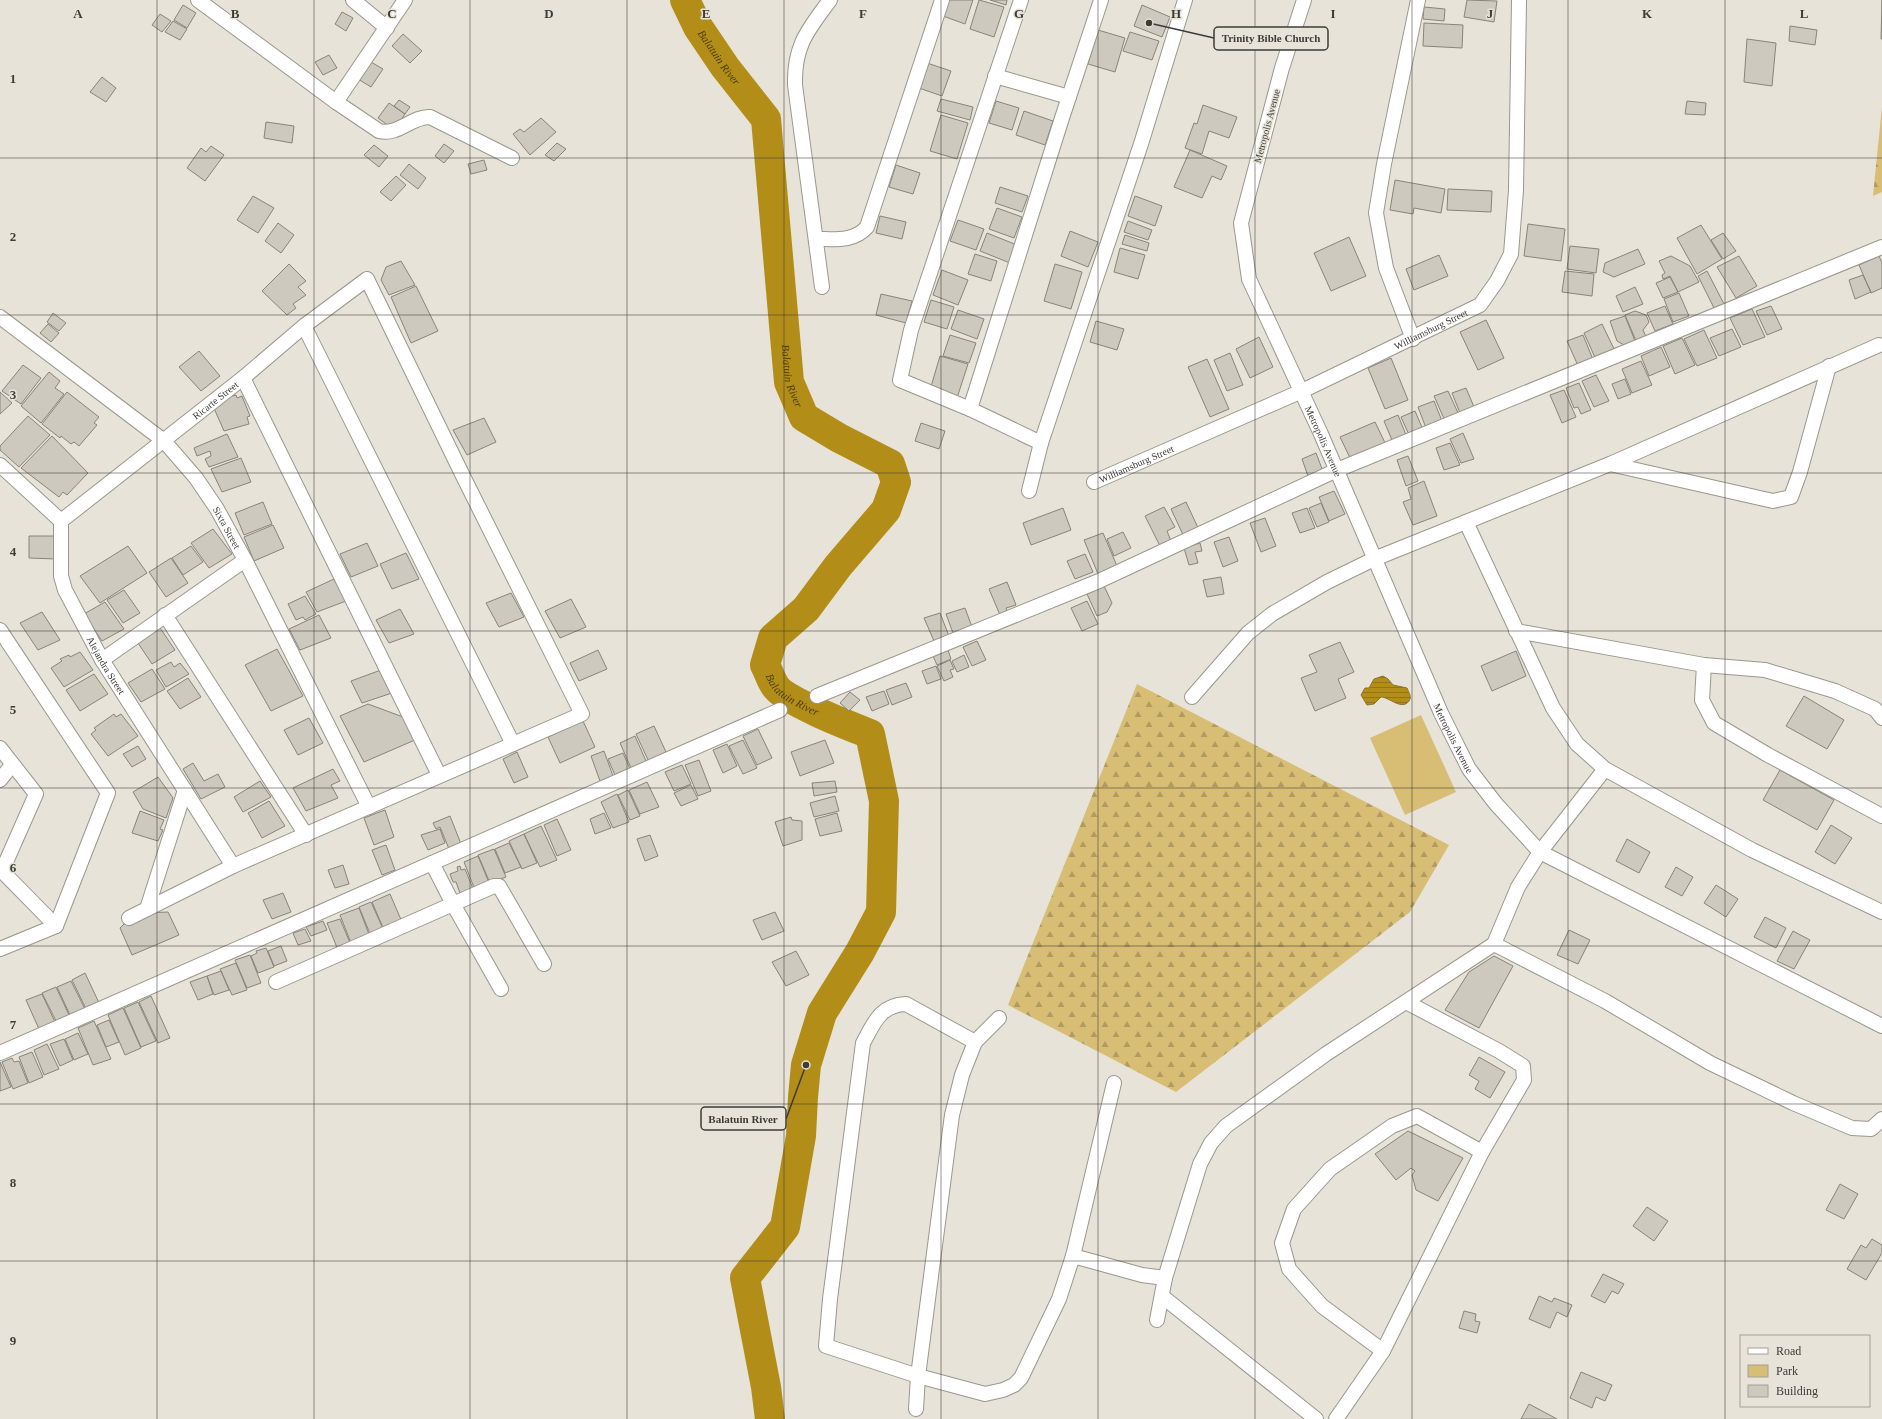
<svg xmlns="http://www.w3.org/2000/svg" width="1882" height="1419" font-family="Georgia,serif">
<style>
.forest{fill:url(#forest-firs)}
.green{fill:#d8bd75}
.water{fill:url(#water-rules);stroke:#8f7521}
.lines{fill:none;stroke-linecap:round;stroke-linejoin:round}
.river{stroke:#b28e18;stroke-width:30}
.building{fill:#cdc9be;stroke:#88847a}
.minor-casing{stroke:#9b978d;stroke-width:16}
.minor{stroke:#fff;stroke-width:14}
.grid{fill:none;stroke:#3e3c37;stroke-width:1;stroke-opacity:0.55}
.labels{text-anchor:middle;dominant-baseline:central;stroke-width:3;stroke-linejoin:round;paint-order:stroke}
.street-label{font-size:10px;fill:#3e3c37;stroke:#e7e3d8}
.water-label{font-size:11px;font-style:italic;fill:#4b3c10;stroke:#e7e3d8}
.grid-label{font-size:13px;text-anchor:middle;font-weight:bold;fill:#3e3c37;stroke:#e7e3d8;stroke-width:3;stroke-linejoin:round;paint-order:stroke}
.leader{fill:none;stroke:#3e3c37;stroke-width:1.5}
.callout-dot{fill:#3e3c37;stroke:#e7e3d8;stroke-width:1.5}
.callout{fill:#e7e3d8;stroke:#3e3c37;stroke-width:1.5}
.callout-label{font-size:11px;text-anchor:middle;font-weight:bold;fill:#3e3c37}
</style>
<defs>
<pattern id="forest-firs" width="22" height="20" patternUnits="userSpaceOnUse"><rect width="22" height="20" fill="#d8bd75"/><path d="M5 1l3.5 6h-7zM16 11l3.5 6h-7z" fill="#b19b61"/></pattern>
<pattern id="water-rules" width="6" height="5" patternUnits="userSpaceOnUse"><rect width="6" height="5" fill="#b28e18"/><path d="M0 2.5h6" fill="none" stroke="#927516"/></pattern>
</defs>
<rect width="100%" height="100%" fill="#e7e3d8"/>
<path class="forest" d="M1882,106V192L1873,196Z
M1137,684L1449,845L1410,912L1176,1092L1008,1005Z"/>
<path class="green" d="M1421,715L1456,792L1405,815L1370,738Z"/>
<path class="water" d="M1383,676L1388,679L1393,685L1407,688C1409,693 1412,697 1409,701C1402,711 1389,697 1381,697L1374,704L1367,705L1361,695L1365,688H1369L1374,679Z"/>
<g class="lines">
<path class="river" id="s1" d="M685,0L698,27L725,67L766,119L789,382L804,417L839,438L890,464L896,482L886,510L838,566L806,609L773,638L765,665C769,672 771,681 776,687C785,701 852,727 870,734L884,801L881,912L860,952L822,1013L806,1065L803,1097L801,1136L785,1227L745,1278L766,1387L770,1419"/>
</g>
<path class="building" d="M949,0H973L965,24L943,16Z
M979,0L1004,7L994,37L970,29Z
M990,0H1007L1006,5Z
M1467,0L1497,1L1494,22L1464,17Z
M1882,0V39H1881Z
M183,5L196,13L187,28L174,20Z
M1142,5L1170,17L1162,37L1134,26Z
M1424,7L1445,9L1444,21L1423,19Z
M342,12L353,18L346,31L335,24Z
M160,14L171,21L162,32L152,25Z
M173,21L187,29L180,40L165,32Z
M1424,23L1463,25L1462,48L1423,46Z
M1790,26L1817,30L1815,45L1789,41Z
M1098,30L1125,38L1115,72L1088,64Z
M1130,32L1159,41L1152,60L1123,51Z
M403,34L422,51L410,63L392,46Z
M1747,39L1776,43L1772,86L1744,82Z
M329,55L337,68L323,75L315,62Z
M371,62L383,69L371,87L358,79Z
M927,63L951,71L942,96L919,88Z
M102,77L116,88L106,102L90,92Z
M941,99L973,107L970,120L937,111Z
M399,100L410,107L405,114L394,106Z
M996,101L1019,108L1012,130L989,123Z
M1687,101L1706,103L1705,115L1685,114Z
M389,103L405,114L394,130L378,118Z
M1203,105L1237,117L1229,138L1209,131L1202,154L1185,148L1194,123L1197,124Z
M1024,111L1053,121L1045,145L1016,135Z
M941,115L968,123L957,159L930,151Z
M541,118L556,132L530,155L513,134L520,129L524,132Z
M266,122L294,126L292,143L264,138Z
M557,143L566,149L554,161L545,155Z
M444,144L454,151L444,163L435,156Z
M374,145L388,156L379,167L364,155Z
M211,146L224,155L205,181L187,168L201,148L206,152Z
M1190,150L1227,166L1221,180L1212,176L1202,198L1174,187Z
M484,160L487,170L471,174L468,164Z
M409,164L426,178L418,189L400,175Z
M896,165L920,173L913,194L889,187Z
M396,176L406,185L391,201L380,192Z
M1395,180L1445,189L1441,213L1414,208L1413,214L1390,210Z
M1000,187L1028,196L1022,212L995,203Z
M1448,189L1492,191L1491,212L1447,210Z
M253,196L274,208L258,233L237,220Z
M1135,196L1162,206L1155,226L1128,216Z
M997,208L1022,217L1014,238L989,229Z
M880,216L906,222L902,239L876,233Z
M958,220L984,229L976,250L950,241Z
M1128,221L1152,230L1148,240L1124,232Z
M278,223L294,235L281,253L265,241Z
M1528,224L1565,229L1561,261L1524,256Z
M1701,225L1722,259L1697,274L1677,238Z
M1070,231L1098,242L1088,267L1061,256Z
M987,233L1017,245L1010,263L980,251Z
M1723,233L1736,251L1723,259L1711,240Z
M1125,235L1149,243L1147,251L1122,244Z
M1349,237L1366,276L1331,291L1314,253Z
M1570,246L1599,249L1596,273L1567,269Z
M1120,248L1145,255L1138,279L1114,272Z
M1638,249L1645,264L1614,277L1603,272L1605,263Z
M975,254L997,261L991,281L968,274Z
M1439,255L1448,276L1414,290L1406,269Z
M1671,256L1690,266L1699,282L1678,292L1670,276L1663,279L1662,275L1665,273L1659,261Z
M1739,256L1757,286L1736,298L1717,267Z
M1879,256L1882,263V288L1871,293L1859,265Z
M401,261L415,285L389,295L381,280L386,267Z
M289,264L306,281L298,287L306,295L293,304L296,308L287,315L262,291Z
M1055,264L1082,272L1071,309L1044,301Z
M942,270L968,280L958,305L933,295Z
M1565,271L1594,274L1592,296L1562,292Z
M1707,271L1724,304L1714,308L1698,276Z
M1863,275L1871,292L1855,299L1849,280Z
M1670,277L1678,292L1663,298L1656,283Z
M416,286L438,331L411,343L391,297Z
M1635,287L1643,304L1623,312L1616,296Z
M1679,293L1689,316L1673,322L1664,299Z
M881,294L912,301L906,323L876,315Z
M931,300L954,307L947,329L924,322Z
M1665,306L1673,324L1655,331L1647,313Z
M1771,306L1782,329L1767,335L1756,311Z
M1752,309L1765,337L1743,345L1730,318Z
M958,310L984,319L977,339L951,329Z
M1635,311L1646,315L1649,322L1643,330L1647,339L1637,343L1625,315Z
M53,313L66,323L59,331L47,322Z
M1625,316L1635,341L1624,345L1617,341L1610,321Z
M1486,320L1504,358L1478,370L1460,332Z
M1096,321L1124,329L1117,350L1090,342Z
M48,324L59,333L51,342L40,333Z
M1602,324L1616,353L1597,362L1584,333Z
M1732,329L1741,347L1719,356L1710,338Z
M1704,330L1717,358L1697,366L1684,339Z
M950,335L976,343L969,363L943,356Z
M1583,335L1594,362L1579,368L1567,341Z
M1259,337L1273,367L1250,378L1236,349Z
M1682,338L1695,365L1675,374L1663,346Z
M1661,347L1670,367L1649,376L1641,356Z
M199,351L220,376L201,391L179,367Z
M1230,353L1243,385L1227,391L1214,360Z
M940,356L968,364L957,398L930,390Z
M1391,358L1408,400L1385,409L1368,368Z
M1207,359L1229,409L1210,417L1188,367Z
M1641,361L1652,385L1632,393L1622,369Z
M23,365L41,378L21,404L2,391Z
M49,372L60,381L55,388L64,394L41,423L21,406Z
M1596,375L1609,401L1594,407L1582,381Z
M1625,379L1631,394L1618,399L1612,384Z
M1579,383L1591,410L1581,414L1578,407L1574,408L1566,388Z
M1466,388L1474,407L1460,413L1452,393Z
M1564,390L1576,417L1562,423L1550,395Z
M1448,391L1459,415L1445,421L1434,396Z
M0,392L12,403L0,414Z
M67,392L99,417L94,423L97,425L79,446L74,442L71,444L61,436L60,438L42,424Z
M236,395L237,398L242,396L250,416L247,417L249,424L224,431L213,406L221,399Z
M1434,401L1442,421L1426,428L1418,407Z
M1415,411L1424,432L1410,437L1401,417Z
M1398,415L1406,435L1392,440L1384,421Z
M28,416L50,435L19,467L0,450V446Z
M484,418L496,442L467,455L453,430Z
M1375,422L1387,447L1352,462L1340,437Z
M921,423L945,431L939,449L915,441Z
M1463,433L1474,459L1461,463L1450,439Z
M227,434L238,457L209,467L205,459L211,456L210,451L197,456L194,448Z
M52,436L88,473L67,495L63,492L59,497L21,468Z
M1450,443L1460,465L1444,470L1436,448Z
M1316,453L1324,474L1309,479L1302,459Z
M1408,456L1418,481L1406,486L1397,460Z
M241,458L251,482L222,492L211,469Z
M1424,481L1437,516L1413,525L1403,502L1411,499L1408,488Z
M1334,491L1345,514L1329,521L1319,497Z
M263,502L272,524L244,535L235,513Z
M1186,502L1200,532L1185,539L1171,509Z
M1321,503L1329,522L1317,527L1309,508Z
M1164,507L1175,527L1167,531L1171,541L1160,546L1145,516Z
M1063,508L1071,530L1031,545L1023,523Z
M1307,508L1315,528L1300,533L1292,513Z
M1265,518L1276,546L1261,552L1250,523Z
M273,525L284,548L254,561L244,537Z
M213,529L232,554L209,568L191,543Z
M1123,532L1131,548L1114,556L1107,539Z
M1103,533L1117,566L1098,574L1084,540Z
M29,536H56V559L29,558Z
M1229,537L1238,561L1223,567L1214,542Z
M367,543L378,566L351,577L340,554Z
M1200,543L1202,551L1195,552L1198,563L1189,565L1184,548Z
M128,546L147,573L100,603L80,576Z
M191,546L203,562L183,575L172,558Z
M406,553L419,579L392,589L380,564Z
M1085,554L1093,572L1075,579L1067,561Z
M171,558L188,583L166,597L149,572Z
M1221,577L1224,594L1207,597L1203,580Z
M334,579L346,601L317,612L306,592Z
M1007,582L1016,605L1006,608L1008,613L1000,615L989,589Z
M1104,586L1112,603L1107,612L1097,616L1087,594Z
M124,590L140,613L123,623L107,600Z
M511,593L524,617L499,627L486,603Z
M305,596L316,614L305,620L303,617L296,620L288,604Z
M571,599L586,627L560,638L545,611Z
M1087,601L1098,624L1082,631L1071,608Z
M105,602L124,629L102,641L84,614Z
M965,608L972,627L953,633L946,614Z
M400,609L414,634L389,643L376,620Z
M42,612L60,640L38,650L20,623Z
M940,613L949,636L934,641L924,618Z
M319,615L331,638L300,650L289,629Z
M158,625L175,650L152,664L136,640Z
M977,641L986,660L972,666L963,647Z
M1340,642L1354,672L1338,679L1346,698L1315,711L1301,678L1317,672L1309,655Z
M277,649L303,696L271,711L245,665Z
M598,650L607,669L579,681L570,663Z
M948,650L951,659L937,665L933,656Z
M1516,651L1526,676L1492,691L1481,666Z
M80,652L93,670L64,687L51,668L62,661L60,659L69,655L70,657Z
M964,655L969,667L957,672L952,661Z
M950,660L954,669L950,670L953,677L944,681L937,666Z
M171,662L174,667L180,663L189,674L166,687L156,670Z
M936,666L941,679L927,684L922,671Z
M152,669L165,689L141,702L128,683Z
M381,670L392,693L362,703L351,681Z
M94,674L108,694L80,711L66,690Z
M188,678L201,697L180,709L167,691Z
M906,683L912,697L892,705L886,690Z
M884,691L889,704L872,711L866,697Z
M850,692L860,700L849,711L840,703Z
M1804,696L1844,720L1827,749L1786,726Z
M368,704L403,717L415,740L364,762L340,716Z
M114,714L116,717L121,714L138,736L108,756L91,734L96,730L94,728Z
M309,718L323,743L298,755L284,730Z
M583,721L595,747L560,763L548,737Z
M654,726L666,752L649,762L636,734Z
M758,729L772,758L757,765L743,736Z
M635,736L646,761L631,768L620,743Z
M743,740L757,768L743,774L729,746Z
M825,740L834,763L800,776L791,752Z
M727,744L737,766L723,773L713,750Z
M138,746L146,759L132,767L123,754Z
M604,751L613,776L600,781L591,756Z
M517,752L528,777L514,783L503,759Z
M623,753L630,769L615,775L608,759Z
M699,760L711,791L698,796L685,765Z
M193,763L204,781L218,774L225,787L201,799L183,769Z
M682,765L691,784L674,791L665,772Z
M333,769L340,781L331,785L338,798L306,811L293,788Z
M1780,770L1834,800L1817,830L1763,800Z
M158,777L173,798L166,818L143,809L133,792Z
M260,781L271,797L243,812L234,797Z
M835,781L837,792L814,796L812,783Z
M647,782L659,807L640,814L629,790Z
M691,785L698,799L681,806L674,793Z
M628,790L640,816L630,820L618,795Z
M617,794L629,822L613,828L601,802Z
M835,796L839,811L814,817L810,803Z
M269,801L285,826L262,838L248,813Z
M385,810L394,837L374,845L364,818Z
M140,811L164,820L160,829L163,830L158,841L132,833Z
M604,813L611,828L595,834L590,819Z
M837,813L842,831L820,836L815,819Z
M450,816L461,844L449,849L440,827L436,829L433,823Z
M791,817L792,820L802,821V840L783,846L775,822Z
M557,819L571,850L557,856L544,825Z
M1831,825L1852,838L1835,864L1815,852Z
M541,826L557,860L540,867L524,834Z
M440,829L445,843L428,850L421,835Z
M524,834L537,863L522,869L509,841Z
M650,835L658,856L645,861L637,839Z
M1627,839L1650,852L1639,873L1616,861Z
M509,843L521,867L505,873L495,849Z
M386,845L395,870L382,875L372,850Z
M494,849L506,877L490,883L478,855Z
M478,856L490,885L475,890L464,862Z
M343,865L349,884L335,888L328,870Z
M460,866L461,870L465,869L474,891L461,896L456,882H453L450,874L458,871L457,867Z
M1676,867L1693,877L1682,896L1665,887Z
M1716,885L1738,899L1726,917L1704,903Z
M283,893L291,912L272,919L263,900Z
M390,894L402,922L384,930L372,902Z
M371,902L384,931L371,936L359,907Z
M359,908L370,937L351,943L340,915Z
M168,912L179,935L132,955L120,928L126,922L145,913Z
M775,912L784,931L762,940L753,920Z
M1765,917L1786,928L1776,948L1754,937Z
M340,919L351,945L338,950L327,923Z
M323,921L327,930L311,936L306,927Z
M305,929L311,941L298,945L293,933Z
M1569,930L1590,940L1578,964L1557,955Z
M1793,931L1810,940L1794,969L1777,961Z
M281,946L287,961L274,966L268,951Z
M266,948L274,967L258,973L251,956L257,953L256,951Z
M796,951L809,975L786,986L772,962Z
M250,955L261,983L247,988L235,960Z
M1494,956L1513,966L1479,1028L1445,1010L1469,972Z
M236,963L247,990L232,995L220,969Z
M221,971L229,990L214,995L207,976Z
M85,973L100,1005L87,1011L72,980Z
M207,976L213,994L198,1000L190,982Z
M71,981L85,1009L70,1015L57,987Z
M56,987L69,1015L56,1021L42,993Z
M42,994L55,1022L39,1029L26,1000Z
M151,996L170,1038L158,1043L139,1002Z
M138,1002L156,1041L141,1047L124,1008Z
M123,1008L141,1048L125,1055L108,1015Z
M109,1020L119,1042L106,1047L97,1025Z
M94,1021L111,1059L93,1065L78,1028Z
M78,1033L88,1054L74,1060L65,1039Z
M64,1039L73,1060L60,1066L50,1044Z
M47,1044L59,1069L44,1075L34,1050Z
M32,1052L43,1077L29,1083L19,1057Z
M1479,1057L1505,1072L1490,1098L1475,1089L1479,1081L1469,1075Z
M12,1058L14,1062L19,1061L28,1083L13,1089L2,1062Z
M0,1062L11,1087L0,1091Z
M1408,1131L1463,1158L1438,1201L1416,1190L1412,1175L1415,1171L1411,1168L1396,1180L1375,1154Z
M1840,1184L1858,1194L1844,1219L1826,1210Z
M1647,1207L1668,1221L1654,1241L1633,1226Z
M1872,1239L1882,1245V1253L1866,1280L1847,1269L1861,1245L1866,1248Z
M1603,1274L1624,1284L1618,1294L1612,1291L1605,1303L1591,1296Z
M1539,1296L1552,1302L1554,1298L1572,1305L1567,1317L1557,1312L1550,1328L1529,1319Z
M1464,1311L1476,1314L1475,1321L1480,1322L1477,1333L1459,1328Z
M1581,1372L1612,1385L1605,1401L1596,1397L1592,1408L1570,1398Z
M1529,1404L1557,1419H1521Z"/>
<g class="lines">
<defs>
<g id="minor">
<path d="M198,0L336,102L379,131C398,136 412,116 430,117L512,158"/>
<path d="M353,0L387,28"/>
<path d="M1021,0L911,330L900,380L970,409L1041,443"/>
<path id="s2" d="M1304,0L1282,68L1241,223L1249,279L1321,434L1441,713L1469,769L1496,804L1540,852L1882,1026"/>
<path d="M995,76L1069,97"/>
<path d="M336,102L405,0"/>
<path d="M817,239C834,239 854,242 867,227L942,0"/>
<path d="M822,287L795,85C794,45 808,30 830,0"/>
<path id="s3" d="M0,317L164,441L196,478L217,509L245,560L369,807"/>
<path d="M304,326L513,744"/>
<path d="M1413,339L1386,268L1376,213L1384,164L1418,0"/>
<path d="M243,378L439,775"/>
<path d="M970,409L1062,118L1101,0"/>
<path d="M1610,464L1773,501L1791,497L1800,472L1829,366"/>
<path id="s4" d="M0,465L61,521V576L65,590L102,660L233,866"/>
<path id="s5" d="M1094,482L1302,391L1480,305L1497,281L1511,254L1516,190L1519,0"/>
<path d="M1029,491L1041,443L1141,144L1185,0"/>
<path id="s6" d="M61,521L243,378L304,326L367,279L463,476L582,714L233,866L129,918"/>
<path d="M1466,522L1553,708L1577,744L1605,769L1752,850L1882,912"/>
<path d="M165,615L306,835"/>
<path d="M0,630L108,793L56,926L0,949"/>
<path d="M1516,631L1704,665L1765,670L1835,691L1875,709L1882,718"/>
<path d="M102,660L245,560"/>
<path d="M1704,665L1702,700L1714,723L1768,755L1882,816"/>
<path d="M817,696L1099,581L1337,470L1882,247"/>
<path d="M1192,697L1248,633L1272,614L1327,582L1374,559L1610,464L1879,345"/>
<path d="M0,748L36,794L2,871L0,872"/>
<path d="M0,780L12,765"/>
<path d="M2,871L56,926"/>
<path d="M147,909L185,790"/>
<path d="M1494,944L1605,1001L1710,1063L1793,1103L1852,1128L1871,1129L1882,1119"/>
<path d="M276,982L453,904L432,863"/>
<path d="M501,989L453,904L494,886H499L544,964"/>
<path d="M975,1042L906,1004C880,1005 874,1023 863,1043L830,1299L826,1346L918,1376L985,1394L1003,1390L1014,1385L1021,1378L1059,1299L1073,1256L1114,1083"/>
<path d="M0,1053L780,710"/>
<path d="M1073,1256L1142,1275L1165,1278"/>
<path d="M1163,1297L1316,1419"/>
<path d="M1157,1320L1165,1278L1200,1164L1211,1143L1226,1126L1326,1054L1494,944L1518,887L1540,852L1605,769"/>
<path d="M1383,1351L1322,1306L1289,1269L1282,1243L1294,1209L1330,1169L1392,1126L1417,1116L1482,1152"/>
<path d="M916,1409L918,1376L952,1115L962,1075L975,1042L999,1018"/>
<path d="M1336,1419L1383,1351L1482,1152L1524,1080L1523,1066L1499,1051L1406,1002"/>
</g>
</defs>
<use href="#minor" class="minor-casing"/>
<use href="#minor" class="minor"/>
</g>
<path class="grid" d="M157,0V1419M314,0V1419M470,0V1419M627,0V1419M784,0V1419M941,0V1419M1098,0V1419M1255,0V1419M1412,0V1419M1568,0V1419M1725,0V1419M0,158H1882M0,315H1882M0,473H1882M0,631H1882M0,788H1882M0,946H1882M0,1104H1882M0,1261H1882"/>
<g class="labels">
<g class="street-label">
<text transform="translate(1267 126) rotate(-75)">Metropolis Avenue</text>
<text stroke="none"><textPath href="#s5" startOffset="370">Williamsburg Street</textPath></text>
<text stroke="none"><textPath href="#s6" startOffset="196">Ricarte Street</textPath></text>
<text stroke="none"><textPath href="#s2" startOffset="467">Metropolis Avenue</textPath></text>
<text stroke="none"><textPath href="#s5" startOffset="46">Williamsburg Street</textPath></text>
<text stroke="none"><textPath href="#s3" startOffset="313">Sixta Street</textPath></text>
<text stroke="none"><textPath href="#s4" startOffset="238">Alejandra Street</textPath></text>
<text stroke="none"><textPath href="#s2" startOffset="791">Metropolis Avenue</textPath></text>
</g>
<g class="water-label">
<text stroke="none"><textPath href="#s1" startOffset="67">Balatuin River</textPath></text>
<text stroke="none"><textPath href="#s1" startOffset="403">Balatuin River</textPath></text>
<text stroke="none"><textPath href="#s1" startOffset="835">Balatuin River</textPath></text>
</g>
</g>
<g class="grid-label">
<text x="78" y="18">A</text>
<text x="235" y="18">B</text>
<text x="392" y="18">C</text>
<text x="549" y="18">D</text>
<text x="706" y="18">E</text>
<text x="863" y="18">F</text>
<text x="1019" y="18">G</text>
<text x="1176" y="18">H</text>
<text x="1333" y="18">I</text>
<text x="1490" y="18">J</text>
<text x="1647" y="18">K</text>
<text x="1804" y="18">L</text>
<text x="13" y="83">1</text>
<text x="13" y="241">2</text>
<text x="13" y="399">3</text>
<text x="13" y="556">4</text>
<text x="13" y="714">5</text>
<text x="13" y="872">6</text>
<text x="13" y="1029">7</text>
<text x="13" y="1187">8</text>
<text x="13" y="1345">9</text>
</g>
<path class="leader" d="M1149 23L1214 38M806 1065L786 1119"/>
<g class="callout-dot">
<circle cx="1149" cy="23" r="4"/>
<circle cx="806" cy="1065" r="4"/>
</g>
<g class="callout">
<rect x="1214" y="27" width="114" height="23" rx="4"/>
<rect x="701" y="1107" width="85" height="23" rx="4"/>
</g>
<g class="callout-label">
<text x="1271" y="42">Trinity Bible Church</text>
<text x="743" y="1123">Balatuin River</text>
</g>
<rect x="1740" y="1335" width="130" height="72" fill="#e7e3d8" stroke="#a3a098"/>
<rect x="1748" y="1348" width="20" height="6" fill="#ffffff" stroke="#a3a098"/>
<text x="1776" y="1355" font-size="12" fill="#3e3c37">Road</text>
<rect x="1748" y="1365" width="20" height="12" fill="#d8bd75" stroke="#a3a098"/>
<text x="1776" y="1375" font-size="12" fill="#3e3c37">Park</text>
<rect x="1748" y="1385" width="20" height="12" fill="#cdc9be" stroke="#a3a098"/>
<text x="1776" y="1395" font-size="12" fill="#3e3c37">Building</text>
</svg>
